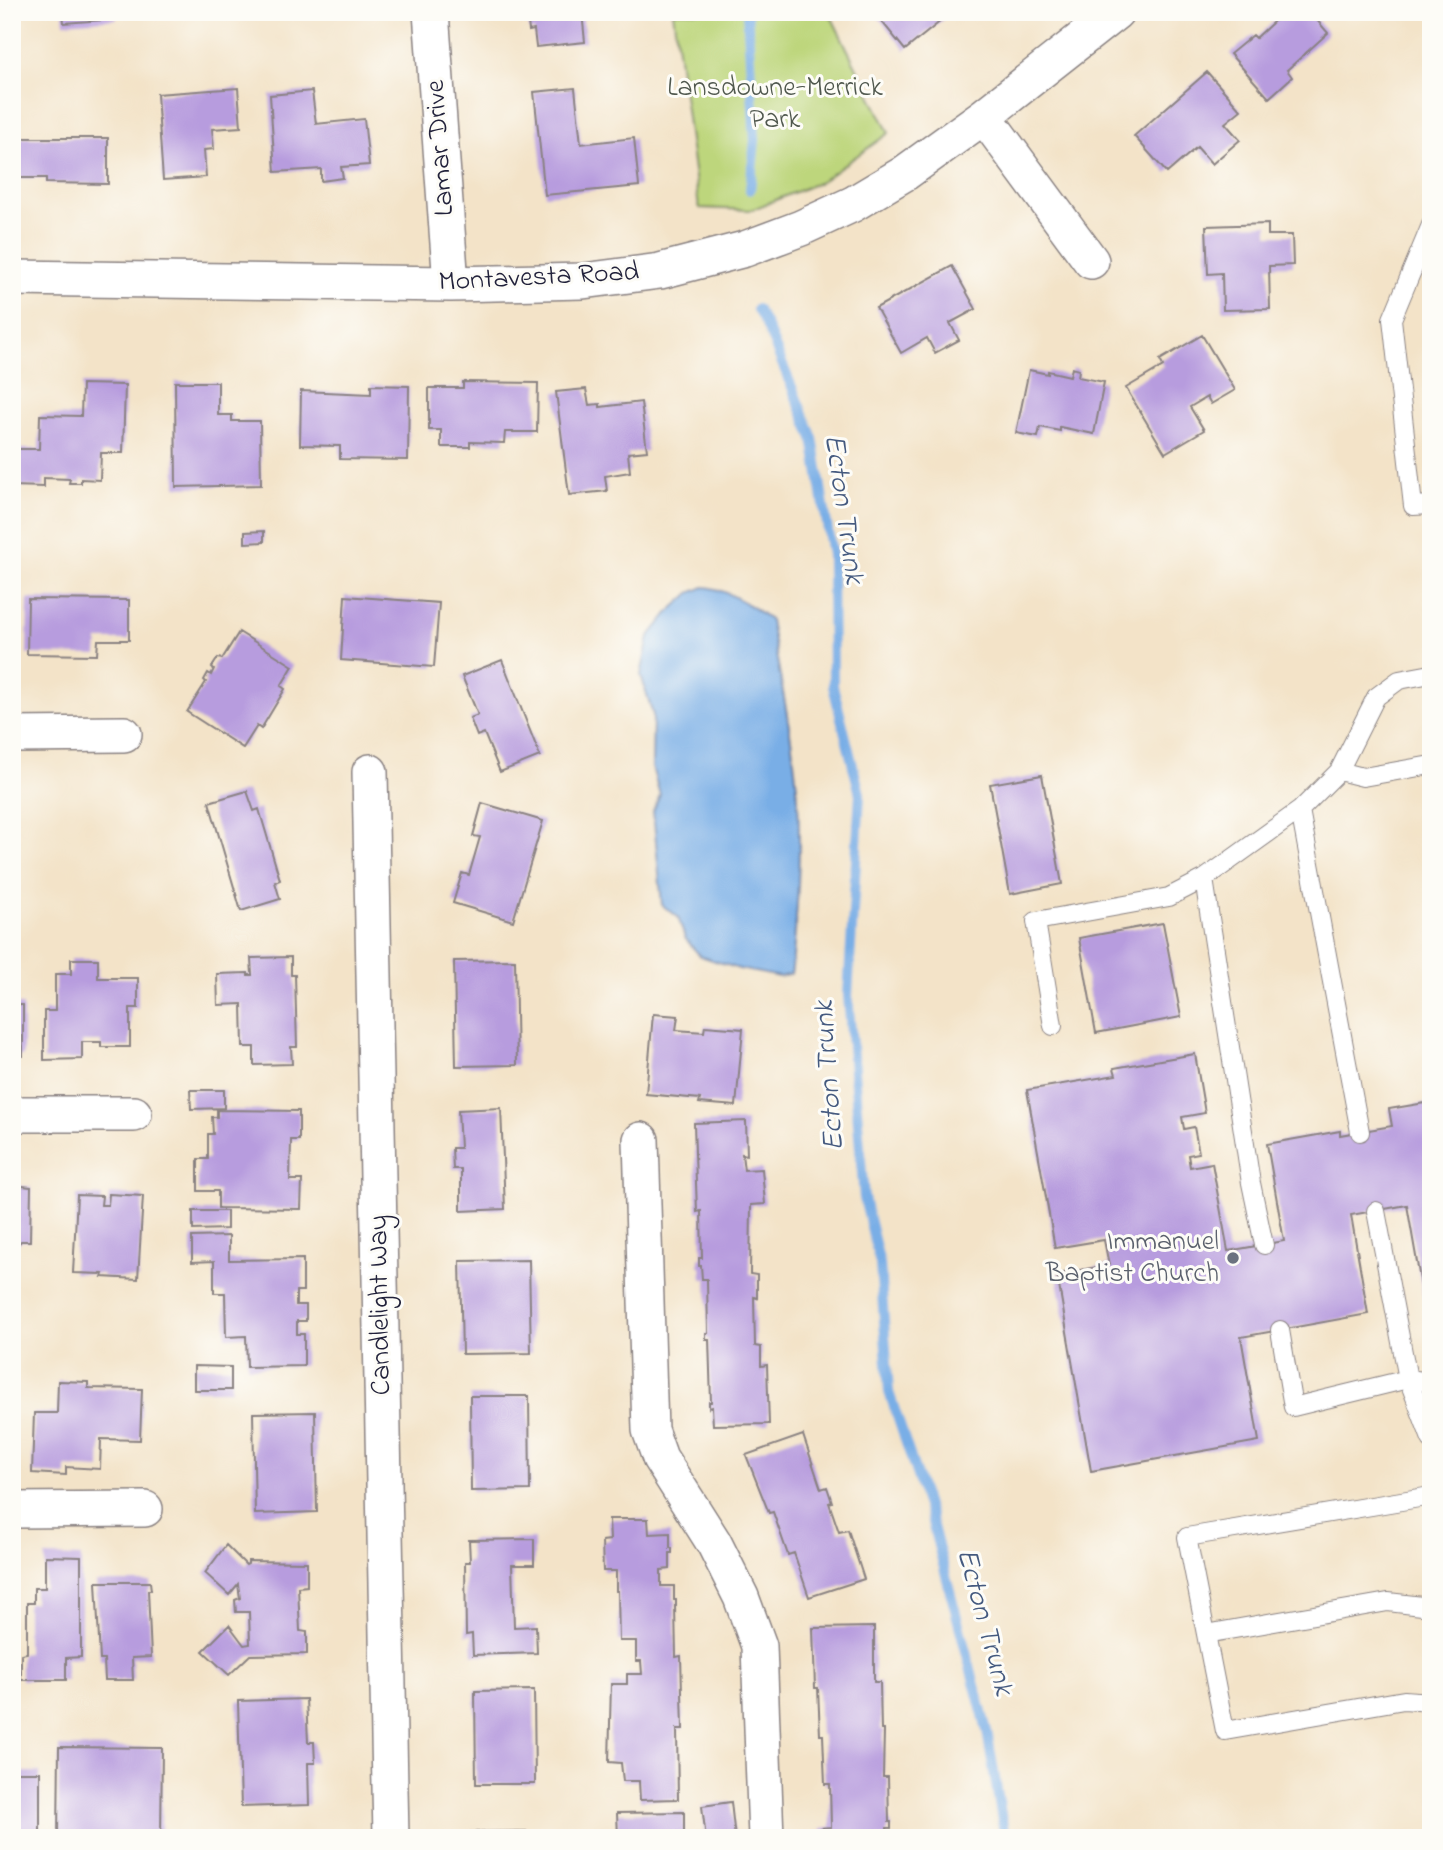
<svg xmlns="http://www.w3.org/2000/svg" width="1443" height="1850" font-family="'Indie Flower',sans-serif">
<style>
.green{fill:#bdd67b;stroke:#707c5b;stroke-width:2}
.water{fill:#79aee6;stroke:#4e6890;stroke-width:2}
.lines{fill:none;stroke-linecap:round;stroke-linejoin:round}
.stream{stroke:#79aee6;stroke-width:10}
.building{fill:#b79cde}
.service-casing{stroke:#8a8282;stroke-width:20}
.minor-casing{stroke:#8a8282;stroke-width:38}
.service{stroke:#fff;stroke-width:18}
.minor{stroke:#fff;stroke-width:35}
.worship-dot{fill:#6b7280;stroke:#fdfcf7;stroke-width:2.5}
.labels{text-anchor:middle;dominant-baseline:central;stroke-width:6;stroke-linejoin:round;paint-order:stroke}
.park-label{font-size:28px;fill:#50584e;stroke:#fdfcf7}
.street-label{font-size:28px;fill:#22223b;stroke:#fdfcf7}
.worship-label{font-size:28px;fill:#5b616d;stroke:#fdfcf7;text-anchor:end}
.water-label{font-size:30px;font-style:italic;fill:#455a7f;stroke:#fdfcf7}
</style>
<rect width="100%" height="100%" fill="#fdfcf7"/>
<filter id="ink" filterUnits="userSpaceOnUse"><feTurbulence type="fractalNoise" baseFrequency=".0143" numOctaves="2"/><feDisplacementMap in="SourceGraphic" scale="14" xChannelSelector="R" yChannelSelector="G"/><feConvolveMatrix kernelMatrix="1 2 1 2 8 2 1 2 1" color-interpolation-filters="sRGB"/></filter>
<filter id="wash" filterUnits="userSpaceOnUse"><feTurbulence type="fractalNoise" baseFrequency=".00686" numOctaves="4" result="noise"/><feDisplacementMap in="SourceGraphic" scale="28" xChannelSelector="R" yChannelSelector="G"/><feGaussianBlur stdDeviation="1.57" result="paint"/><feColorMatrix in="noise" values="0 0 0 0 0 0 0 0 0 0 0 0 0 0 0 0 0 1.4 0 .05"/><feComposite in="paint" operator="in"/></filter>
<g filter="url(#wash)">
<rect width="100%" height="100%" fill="#f3e3c8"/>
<path class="green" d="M673,12H829L889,133L820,182L751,210L699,208Z"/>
<path class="water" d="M704,587C725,588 753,607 770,620C780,680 794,740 798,801C801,857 797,912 792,968L791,974L780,977L739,969L700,956L685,938L678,917L662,905L653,811L660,795L652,767L653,715L641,675L649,637L670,611L690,593Z"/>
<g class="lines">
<path class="stream" d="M747,12L755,140L750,190
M757,309L767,327L813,438L832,555L833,686L860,794L848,995L864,1198L880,1264L889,1392L930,1515L987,1731L1005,1838"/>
</g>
<g id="blocks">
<path class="building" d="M63,12H117V19L64,23Z
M527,12H582L585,42L536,47L534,30L529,31Z
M874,12H952L905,50Z
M1284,12H1310L1328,33L1287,70L1292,77L1269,98L1230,54L1253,35L1256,38Z
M1207,72L1241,110L1225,123L1240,140L1212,164L1197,147L1167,173L1134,136Z
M238,88L241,127L212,129L214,149L204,150L206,177L163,180L157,94Z
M575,88L581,144L634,138L639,186L545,195L534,92Z
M312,91L316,124L364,119L369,165L341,167L343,178L321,181V169L275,172L270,95Z
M16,138H108V184L46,183V178H16Z
M1268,224V235H1292L1293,265L1269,266L1270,309L1223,310L1222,273L1208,274L1206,226Z
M952,266L976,309L950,323L959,340L935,353L927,338L901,353L876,308Z
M1202,335L1235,390L1211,404L1207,397L1190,407L1204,430L1165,453L1126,388L1163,366L1160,360Z
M1072,368L1079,370L1078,377L1104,382L1094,434L1060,427V431L1040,427L1038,437L1016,433L1029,370L1048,374V371L1070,376Z
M175,382H218V415H232V421H260L261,485L176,487Z
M463,382L538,383L537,432H505L504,443L470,442V447H441V430H429V388H463Z
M82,384L125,385L123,453H101L100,480L81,479V483H69L70,479L44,478V487L12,486V449H39L40,415L81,416Z
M371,385L409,386L408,460L340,459V446L300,445L301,391L371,394Z
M586,389L589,405L600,404V407L641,402L647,451L628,453L630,472L605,476L607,491L569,495L556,392Z
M264,531V542L245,543V532Z
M345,596L439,603L434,667L341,660Z
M28,599L129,600V640H98L97,655L27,654Z
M239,632L293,666L281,686L285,689L261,729L257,726L243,748L187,712L206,682L204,680L208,673L211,675L214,669L212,667L218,658L222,659Z
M502,660L540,756L500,772L484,733L477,736L470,718L478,715L462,676Z
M1042,775L1062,884L1010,894L990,784Z
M247,791L254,811L259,809L280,880L275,882L280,899L241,911L209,802Z
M482,803L543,821L513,921L453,903L462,873L469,875L480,837L473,836Z
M1163,923L1181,1017L1096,1033L1079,938Z
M291,957V975H295L297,1047H291L292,1064L254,1065V1047H243L242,1004L218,1005L217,974L248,973V975H252L251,958Z
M71,959H98V978H138V1008H130V1047H101V1042H82V1059L44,1060V1011H55V974H71Z
M515,960L517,1065L456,1066L454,961Z
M12,1005H23V1056H12Z
M653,1014L678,1016L676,1030L704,1032L705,1026L743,1029L736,1106L699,1103L700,1099L646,1094Z
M1195,1054L1205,1113L1182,1117L1184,1129L1194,1127L1199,1153L1188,1155L1190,1167L1212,1163L1228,1251L1284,1241L1267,1144L1340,1131V1135L1392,1126L1389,1109L1431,1102V1307L1425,1308L1407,1205L1351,1215L1368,1314L1241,1337L1259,1441L1091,1471L1057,1274L1109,1265L1104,1240L1055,1248L1027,1090L1116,1075L1114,1068Z
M190,1090H224V1108L191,1109Z
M501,1108L505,1209L461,1211V1169H453L452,1148H460L458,1110Z
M217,1110L299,1111V1140H291L290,1180H302L301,1209L218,1208V1191H198V1159H208V1134H213L212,1117H217Z
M746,1121L747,1155L742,1154L744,1170L762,1169L765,1204L751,1205L750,1274L757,1275V1298L754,1297L755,1346L761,1347V1366L767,1365L769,1424L713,1425L712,1407L709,1408V1402H711L709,1339H706V1333H708L707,1279H702L701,1266H699V1258H702L701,1211L697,1212L694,1123Z
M12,1185L31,1187L30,1241H21L12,1250Z
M109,1194L143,1196L138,1279L102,1277L103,1274L73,1273L77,1195L102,1196L101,1205H108Z
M193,1211H227V1229L193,1230Z
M229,1236V1260L303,1259V1291H296V1305H306V1321H297V1334H304V1366L247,1367L246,1336L226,1337L225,1293H214V1261L192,1262V1237Z
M529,1260L531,1353L462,1354L460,1261Z
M194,1366L231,1367V1390H194Z
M58,1381L88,1382V1388L142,1389L140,1440L101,1439L100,1469L66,1467V1475L32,1473L34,1413H57Z
M470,1396H529L530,1490L471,1491Z
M315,1412L317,1512L255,1514L253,1413Z
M803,1435L821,1489L827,1487L832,1502L829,1503L839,1532L848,1530L864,1579L809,1597L794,1553L788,1555L773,1512L769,1513L746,1455Z
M609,1519H648L649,1534L670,1533V1548H672V1553H670V1569L661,1570V1586H674V1600H676V1606H675L676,1657L681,1656L683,1729H677L678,1799L640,1800L639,1781H623L621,1763L609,1762L611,1684H627V1674H642L641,1661H636V1641H619L618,1591H616V1571H603L602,1541L610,1540Z
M534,1539V1565H512L514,1627L536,1626L537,1653L473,1655L472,1634L466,1635L465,1562H470L469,1540Z
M226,1545L246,1565L248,1564V1561L307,1562V1586L298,1587L300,1631L307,1632V1654L250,1655L229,1675L203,1651L229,1625L244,1645L250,1644L249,1612H236L235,1600L240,1598L238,1584L229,1595L205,1573Z
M45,1556L81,1557V1657L66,1658V1680H21V1654L27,1653V1603H34V1588H45Z
M96,1582H150L151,1590H148L151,1657L132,1658L133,1680H105L104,1660H100Z
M874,1627V1682H880L881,1730H884L883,1777H888L889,1822H891V1828H887V1838H821V1828L831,1827L830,1784H825L823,1735H820L818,1688H815L813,1628Z
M534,1690L535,1784H476L475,1691Z
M306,1699L308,1742H314L315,1763H308L309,1805L241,1807L238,1701Z
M59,1747L162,1748L161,1838H58Z
M12,1772H40V1838H12Z
M731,1802L735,1838H706L702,1806Z
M684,1812V1838H618L617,1813Z
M526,1831V1838H468V1832Z"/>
</g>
</g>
<g filter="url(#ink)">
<use href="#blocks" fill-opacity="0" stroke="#8a8282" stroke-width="2"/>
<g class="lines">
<defs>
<path id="service" d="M1431,225L1392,319L1413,506L1431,505
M1431,674L1399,680L1376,697L1339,771L1363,777L1431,765
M1300,810L1360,1132
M1204,879L1251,1183L1264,1245
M1053,1026L1036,921L1169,897L1204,879L1300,810L1339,771
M1280,1330L1293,1407L1408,1379L1376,1211
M1431,1382L1408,1379L1431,1439
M1431,1496L1187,1537L1225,1731L1404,1700L1431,1702
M1206,1634L1388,1602L1431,1607"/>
<path id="minor" d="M431,12L451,284
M984,116L1091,261
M12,278L451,284L583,281L660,271L745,249L801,228L853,204L905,173L984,116L1116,12
M12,735L124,734
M370,772L391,1838
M12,1114H134
M641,1140L650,1430L660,1458L714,1543L741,1597L759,1646L766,1838
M12,1510L145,1509"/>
</defs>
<use href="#service" class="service-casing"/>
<use href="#minor" class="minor-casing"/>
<use href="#service" class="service"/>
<use href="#minor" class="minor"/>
</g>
</g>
<circle class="worship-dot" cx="1233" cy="1258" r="7"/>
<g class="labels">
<g class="park-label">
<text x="775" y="88">Lansdowne-Merrick<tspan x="775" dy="32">Park</tspan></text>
</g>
<g class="street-label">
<text transform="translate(441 148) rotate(-94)">Lamar Drive</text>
<text transform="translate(539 278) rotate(-3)">Montavesta Road</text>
<text transform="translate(381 1305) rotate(-91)">Candlelight Way</text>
</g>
<g class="worship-label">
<text x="1219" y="1242">Immanuel<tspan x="1219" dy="32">Baptist Church</tspan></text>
</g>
<g class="water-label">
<text transform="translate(843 509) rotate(82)">Ecton Trunk</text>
<text transform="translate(830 1076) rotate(-94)">Ecton Trunk</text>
<text transform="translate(984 1622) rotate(75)">Ecton Trunk</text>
</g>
</g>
<rect width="1443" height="1850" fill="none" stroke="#fdfcf7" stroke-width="42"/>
</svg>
